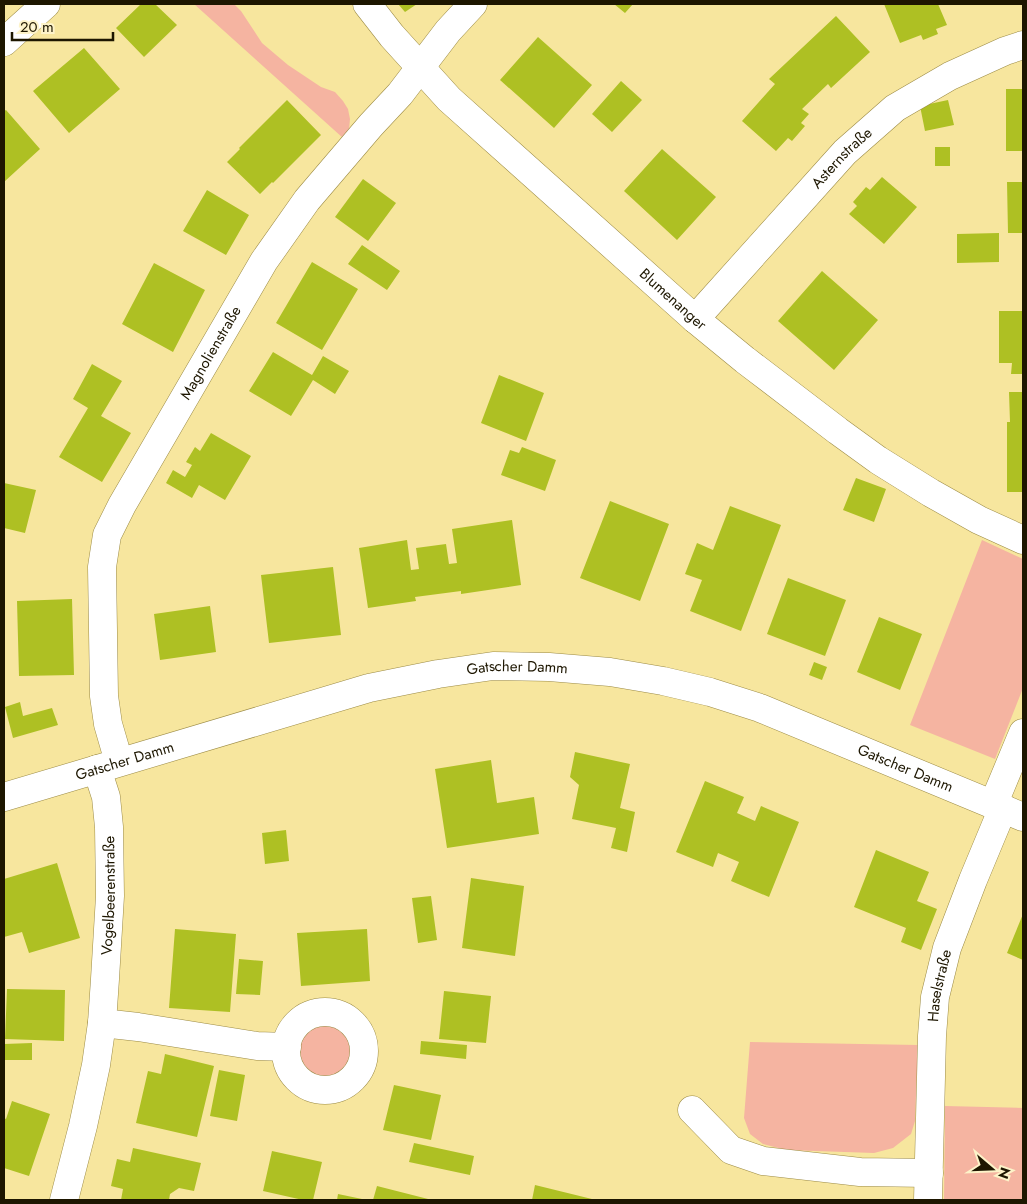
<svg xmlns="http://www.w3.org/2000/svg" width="1027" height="1204" font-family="Jost,sans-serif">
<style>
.green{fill:#f5b4a1}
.building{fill:#aec023}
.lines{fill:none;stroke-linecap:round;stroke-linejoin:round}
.minor-casing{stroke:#9c8b45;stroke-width:29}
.minor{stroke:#fff;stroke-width:28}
.labels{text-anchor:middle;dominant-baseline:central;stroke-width:4;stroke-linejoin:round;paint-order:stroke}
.street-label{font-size:15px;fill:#1d1600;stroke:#fdf3c9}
</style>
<rect width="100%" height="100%" fill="#f7e69e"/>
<path class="green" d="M194,4H234L241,11L262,43L288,65L321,87L335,92L343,101L348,109L350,119L349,129L343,138Z
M982,540L1023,559V688L995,759L910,725Z
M299 1051a26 26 0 1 1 52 0a26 26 0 1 1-52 0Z
M750,1042L918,1045L915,1121L911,1134L893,1148L874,1153L786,1150L763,1144L750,1134L744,1118Z
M945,1106L1023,1108V1200H944Z"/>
<path class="building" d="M141,4H155L177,25L144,57L116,28Z
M398,4H417L405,12Z
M614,4H633L625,13Z
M884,4H938L947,25L936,29L938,34L923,40L921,35L900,43Z
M836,16L870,52L831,88L828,84L802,109L809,114L801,123L805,126L792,141L788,138L776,151L742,121L775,84L769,79Z
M538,37L592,85L554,128L500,80Z
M84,48L120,89L69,133L33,91Z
M621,81L642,100L612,132L592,114Z
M1006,89H1023V151H1006Z
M287,100L321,135L273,183L272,182L260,194L227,162L240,149L239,148Z
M948,100L954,125L925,131L920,106Z
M6,110L40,149L4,182V111Z
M935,147H950V166H935Z
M662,149L716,197L677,240L624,191Z
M882,177L917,207L884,244L849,214L857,206L853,202L866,187L870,190Z
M363,179L396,203L368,241L335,217Z
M1007,182H1023V233H1008Z
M207,190L249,215L226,255L183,231Z
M999,233V262L957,263V234Z
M362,245L400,271L387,290L348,264Z
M312,262L358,289L322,350L276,323Z
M154,263L205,290L173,352L122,324Z
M822,271L878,320L834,370L778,321Z
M999,311H1023V374H1011L1012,363H999Z
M273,352L312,375L323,356L349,371L335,394L313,380L291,416L249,391Z
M92,364L122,381L101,416L131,433L102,482L59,457L88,408L73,399Z
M499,375L544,393L526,441L481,423Z
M1009,392H1023V492H1007V422H1010Z
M211,433L251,456L225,500L199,485L192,498L166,483L173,470L185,477L192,465L186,462L195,447L200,451Z
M522,447L556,460L545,491L501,475L510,450L519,453Z
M856,478L886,489L874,522L843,510Z
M4,483L36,490L25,533L4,528Z
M610,501L669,524L640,601L580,578Z
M730,506L781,525L741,631L690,611L702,580L685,574L697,543L713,550Z
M512,520L521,585L461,594V591L415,597L416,601L368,608L359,548L407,540L411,570L419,569L416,548L446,544L449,564L457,563L452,529Z
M333,567L341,635L269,643L261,575Z
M788,578L846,600L825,656L767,634Z
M72,599L74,675L19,676L17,601Z
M210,606L216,652L160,660L154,614Z
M879,617L922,634L900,690L857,672Z
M814,662L827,667L822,680L809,675Z
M20,702L23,716L52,708L58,725L13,738L5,707Z
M575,752L630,764L620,808L635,812L627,852L611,848L616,828L572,819L579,785L570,777Z
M491,760L497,803L534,797L539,834L447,848L435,769Z
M705,781L744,797L737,813L755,821L761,806L799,822L769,897L731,881L739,862L718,853L713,867L676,852Z
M286,830L289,861L265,864L262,833Z
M876,850L929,872L917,901L937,909L921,950L901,942L906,928L854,907Z
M57,863L80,938L29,953L22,932L4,937V879Z
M471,878L524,886L515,956L462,948Z
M431,896L437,940L418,943L412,898Z
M1023,914V960L1007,953Z
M175,929L236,934L230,1012L169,1008Z
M367,929L370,981L301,986L297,933Z
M239,959L263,961L260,995L236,994Z
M7,989L65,990L64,1041L5,1039Z
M444,991L491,996L486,1043L439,1039Z
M421,1041L467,1045L466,1059L420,1054Z
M32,1043V1060H4V1044Z
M165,1054L214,1066L197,1137L136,1123L148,1071L161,1074Z
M219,1070L245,1075L237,1121L210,1116Z
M394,1085L441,1095L431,1140L383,1130Z
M12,1101L50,1114L29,1176L4,1168V1118L6,1119Z
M414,1143L474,1156L470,1175L409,1162Z
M133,1148L201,1163L194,1191L179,1188L170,1194L169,1200H121L123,1189L111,1186L117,1159L130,1162Z
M272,1151L322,1162L313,1200H303L263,1191Z
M535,1185L596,1200H532Z
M377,1186L432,1200H373Z
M338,1194L362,1199V1200H337Z"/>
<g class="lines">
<defs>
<g id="minor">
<path id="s1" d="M367,4L392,36L449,99L695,319L745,360L838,431L878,460L931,493L979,520L1023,540"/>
<path d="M4,42L46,4"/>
<path id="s2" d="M695,319L845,152L895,108L950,76L1005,51L1023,45"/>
<path id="s3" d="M119,762L108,724L104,696L102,567L107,535L122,505L264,261L307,200L371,125L400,94L448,31L473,4"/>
<path id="s4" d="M4,797L369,688L438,674L493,666L549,667L610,672L663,681L710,692L760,708L1023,817"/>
<path d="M993,805L1023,733"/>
<circle cx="325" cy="1051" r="39"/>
<path d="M102,1023L138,1027L257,1046L287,1047"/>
<path d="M692,1110L731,1150L763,1161L860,1172L929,1173"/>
<path id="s5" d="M64,1200L83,1126L96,1065L102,1023L105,979L110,896L109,827L106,797L97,769"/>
<path id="s6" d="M928,1200L932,1036L935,997L947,948L973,880L1003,808"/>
</g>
</defs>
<use href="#minor" class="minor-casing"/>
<use href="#minor" class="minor"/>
</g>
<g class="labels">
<g class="street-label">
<text stroke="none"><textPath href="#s2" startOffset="218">Asternstraße</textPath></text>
<text stroke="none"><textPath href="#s1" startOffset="426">Blumenanger</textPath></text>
<text stroke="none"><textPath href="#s3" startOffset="439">Magnolienstraße</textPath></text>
<text stroke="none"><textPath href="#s4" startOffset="531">Gatscher Damm</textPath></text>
<text stroke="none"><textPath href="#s4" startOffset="126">Gatscher Damm</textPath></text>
<text stroke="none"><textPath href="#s4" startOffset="936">Gatscher Damm</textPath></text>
<text stroke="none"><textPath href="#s5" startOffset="309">Vogelbeerenstraße</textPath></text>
<text stroke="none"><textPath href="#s6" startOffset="215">Haselstraße</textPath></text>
</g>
</g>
<rect width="1027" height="1204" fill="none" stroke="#1d1600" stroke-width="10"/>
<g transform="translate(992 1169) rotate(109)" stroke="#fdf3c9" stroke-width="4" paint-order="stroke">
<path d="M0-4L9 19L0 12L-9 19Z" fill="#1d1600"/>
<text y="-8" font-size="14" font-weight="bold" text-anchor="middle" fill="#1d1600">N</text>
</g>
<path d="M12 32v8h101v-8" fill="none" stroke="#1d1600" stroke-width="2.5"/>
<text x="20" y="32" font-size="15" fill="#1d1600" stroke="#fdf3c9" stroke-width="4" paint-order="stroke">20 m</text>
</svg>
